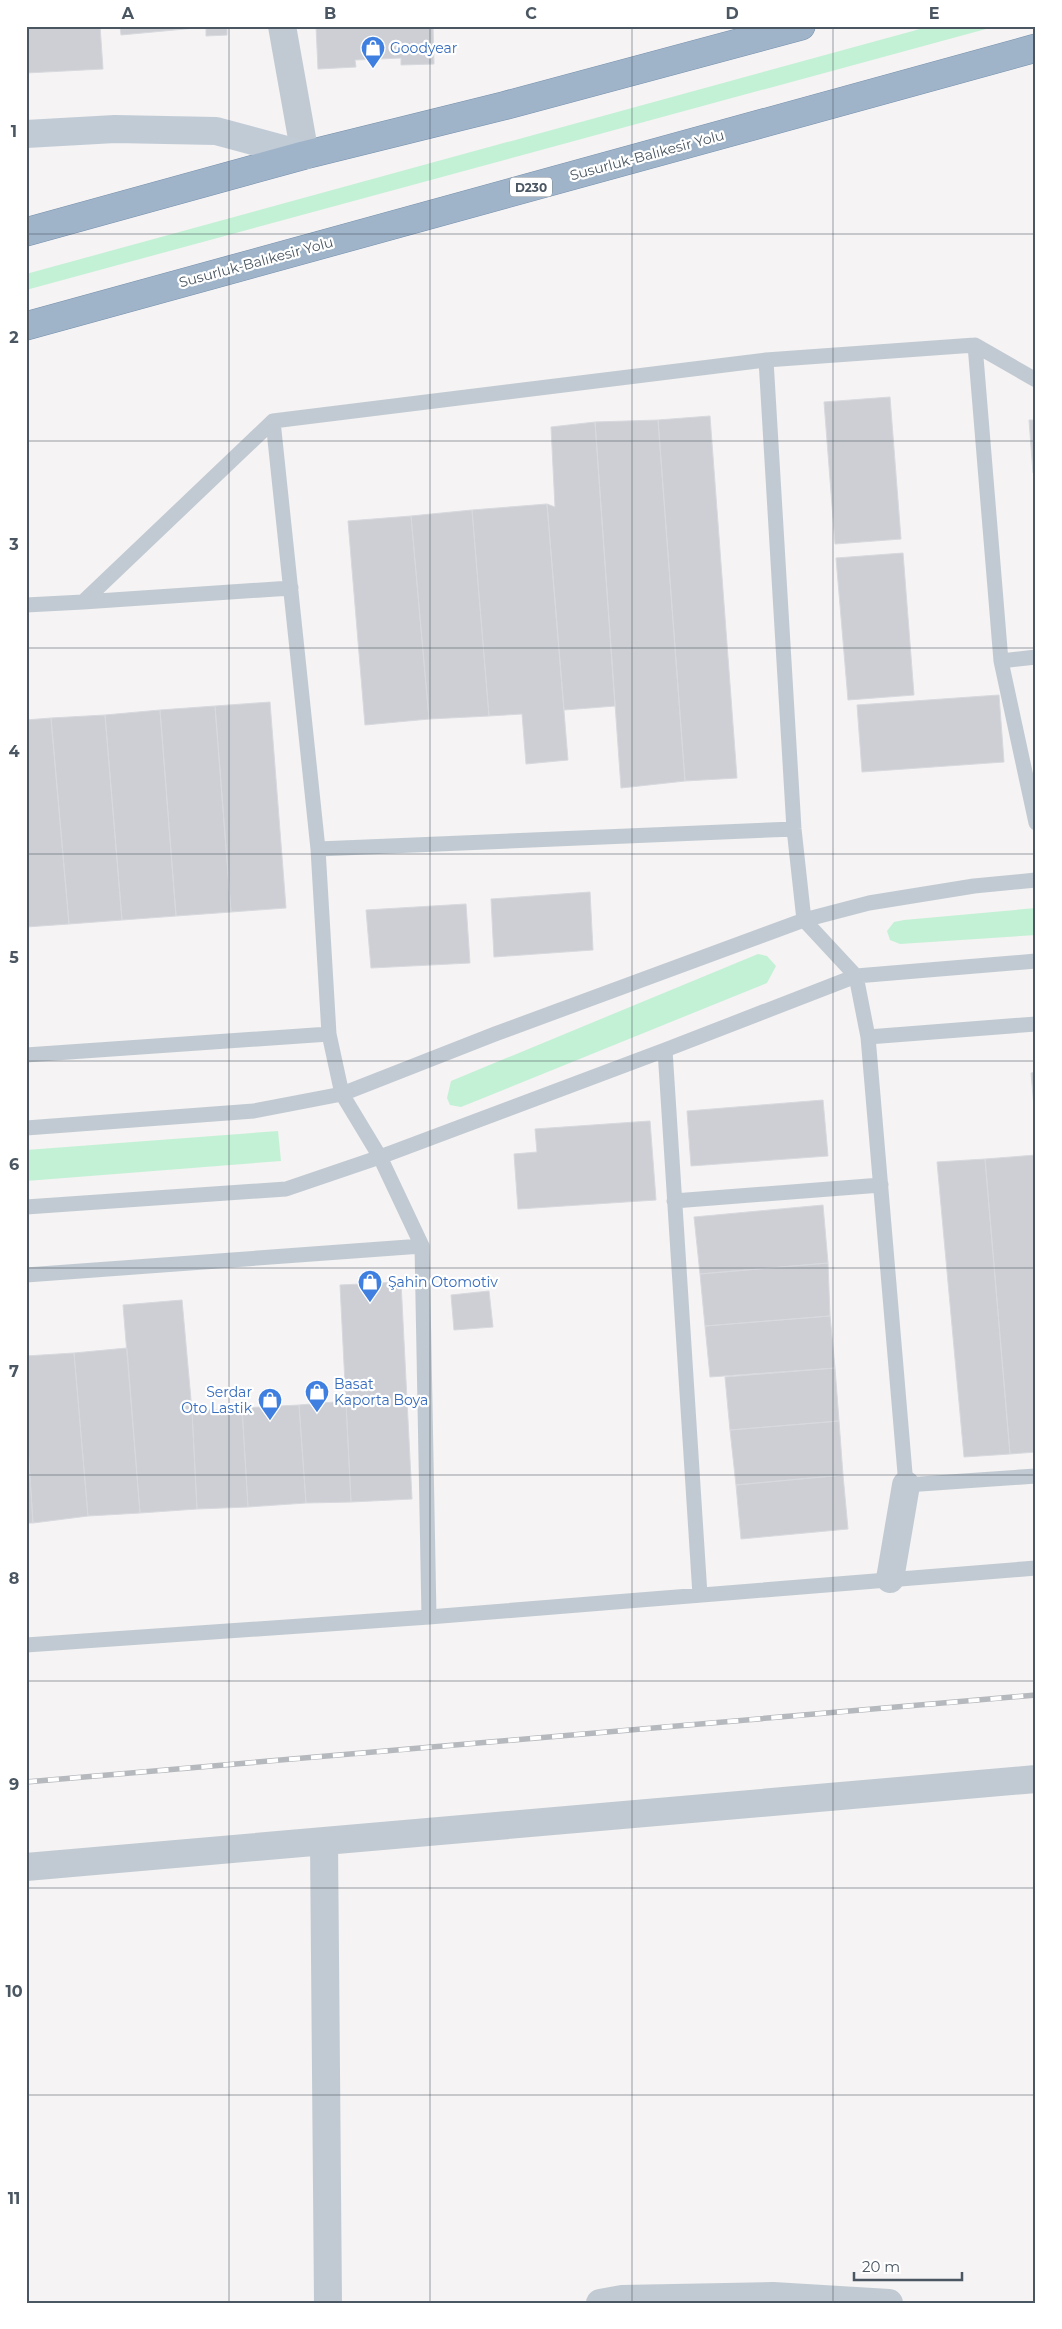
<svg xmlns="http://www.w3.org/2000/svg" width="1062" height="2329" font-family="Montserrat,sans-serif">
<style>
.green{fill:#c3f1d5}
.building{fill:#cdcfd5;stroke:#d7d9de}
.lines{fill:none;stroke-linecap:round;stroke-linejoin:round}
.trunk-casing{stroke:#7690ad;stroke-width:29}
.service{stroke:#c1cad2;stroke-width:15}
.minor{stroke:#c1cad2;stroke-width:28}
.secondary{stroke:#c1cbd6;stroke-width:28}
.trunk{stroke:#9fb4c9;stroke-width:28}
.rail-casing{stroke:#b5b8bd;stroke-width:5.5}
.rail{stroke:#fff;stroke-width:4;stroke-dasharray:11;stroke-linecap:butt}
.grid{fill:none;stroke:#4a5661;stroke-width:1;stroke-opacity:0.55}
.labels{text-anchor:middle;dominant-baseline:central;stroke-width:4.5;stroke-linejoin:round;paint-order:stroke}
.shield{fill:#fff;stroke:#808990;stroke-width:1}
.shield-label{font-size:12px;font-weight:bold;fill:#4a5661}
.shop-label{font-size:14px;fill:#366cbe;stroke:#fff;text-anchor:start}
.street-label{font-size:14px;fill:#4a5661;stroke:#fff}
.neatline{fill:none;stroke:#4a5661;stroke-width:2}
.grid-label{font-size:16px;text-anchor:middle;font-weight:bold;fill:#4a5661}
</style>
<rect width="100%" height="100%" fill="#f5f3f3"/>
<path class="green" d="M931,26H997L26,290V274Z
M1036,908V935L900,944L890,940L887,931L894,922L904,920Z
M758,954L767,956L776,966L767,983L461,1107L450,1105L447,1098L451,1081Z
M278,1131L281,1161L26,1181V1150Z"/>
<path class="building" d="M26,26H100L103,69L26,73Z
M120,26H227V35L206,36V27L121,35Z
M316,26H433L434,64L401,65V58L355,60L356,67L318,69Z
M890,397L901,539L835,544L824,402Z
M710,416L737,778L685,781L658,420Z
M658,420L685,781L621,788L595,422Z
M1029,420H1036V472L1033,473Z
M595,422L615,706L564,710L547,504L555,507L551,427Z
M547,504L568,760L526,764L522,714L489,716L472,510Z
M472,510L489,716L429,719L411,516Z
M411,516L429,719L365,725L348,521Z
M903,553L914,695L848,700L836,558Z
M999,695L1004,762L862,772L857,705Z
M270,702L286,908L231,912L215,706Z
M215,706L231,912L176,916L160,710Z
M160,710L176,916L122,920L105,715Z
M105,715L122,920L69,924L51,718Z
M51,718L69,924L26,927V720Z
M590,892L593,950L494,957L491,899Z
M466,904L470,963L371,968L366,910Z
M1036,1072V1129L1031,1073Z
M823,1100L828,1156L691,1166L687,1111Z
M650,1121L656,1200L518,1209L514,1154L537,1152L535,1129Z
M1036,1155V1452L1010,1454L985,1159Z
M985,1159L1010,1454L964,1457L937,1162Z
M823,1205L828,1263L700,1274L694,1217Z
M828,1263L830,1316L705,1326L700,1274Z
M401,1282L412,1499L351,1502L340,1285Z
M489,1291L493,1327L454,1330L451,1295Z
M182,1300L192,1411L197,1509L140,1513L123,1305Z
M830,1316L835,1368L710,1377L705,1326Z
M127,1348L140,1513L88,1516L74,1353Z
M74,1353L88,1516L33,1523L26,1416V1356Z
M835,1368L839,1421L730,1430L725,1377Z
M346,1401L351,1502L306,1503L299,1405Z
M299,1405L306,1503L248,1507L242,1408Z
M242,1408L248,1507L197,1509L192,1411Z
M26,1416L33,1523H26Z
M839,1421L843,1475L736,1485L730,1430Z
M843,1475L848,1529L741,1539L736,1485Z"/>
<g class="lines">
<defs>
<path id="trunk" d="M26,232L305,155L503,106L801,26
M26,326L1036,48"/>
</defs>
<use href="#trunk" class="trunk-casing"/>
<path class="service" d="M975,345L1001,661L1036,823
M766,360L794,829L804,920L856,976L868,1037L906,1485L1036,1476
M273,421L318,849L329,1034L342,1094L380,1157L422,1246L429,1617
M83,602L291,588
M26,605L83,602L273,421L766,360L975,345L1036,380
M1001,661L1036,657
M318,849L794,829
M868,1037L1036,1024
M665,1050L700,1595
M26,1055L329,1034
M26,1128L254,1111L342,1094L495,1034L804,920L869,903L974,886L1036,880
M674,1201L881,1185
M26,1207L286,1189L380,1157L665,1050L856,976L1036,961
M26,1275L422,1246
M26,1645L429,1617L1036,1568"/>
<path class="minor" d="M282,26L305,155
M890,1579L906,1485
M324,1841L328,2303
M26,1867L1036,1779
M600,2303L622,2299L773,2296L889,2303"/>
<path class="secondary" d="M26,134L115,129L216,131L305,155"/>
<use href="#trunk" class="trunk"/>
<defs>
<path id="rail" d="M26,1782L1036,1695"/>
</defs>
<use href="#rail" class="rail-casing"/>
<use href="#rail" class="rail"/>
</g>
<path class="grid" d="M229,26V2303M430,26V2303M632,26V2303M833,26V2303M26,234H1036M26,441H1036M26,648H1036M26,854H1036M26,1061H1036M26,1268H1036M26,1475H1036M26,1681H1036M26,1888H1036M26,2095H1036"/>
<defs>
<symbol id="shop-pin" viewBox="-11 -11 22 30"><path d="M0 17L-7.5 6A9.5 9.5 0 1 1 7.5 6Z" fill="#3f7fe0" stroke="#fff"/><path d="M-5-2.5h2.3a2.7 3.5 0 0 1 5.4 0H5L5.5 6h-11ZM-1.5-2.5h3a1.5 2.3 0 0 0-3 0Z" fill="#fff"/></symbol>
</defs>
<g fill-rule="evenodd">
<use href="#shop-pin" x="359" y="34" width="28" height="38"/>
<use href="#shop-pin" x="356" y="1268" width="28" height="38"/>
<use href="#shop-pin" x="303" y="1378" width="28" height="38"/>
<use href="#shop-pin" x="256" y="1386" width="28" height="38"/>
</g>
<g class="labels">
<rect class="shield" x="510" y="177.5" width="42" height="19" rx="4"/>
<g class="shield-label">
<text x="531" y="187">D230</text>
</g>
<g class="shop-label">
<text x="390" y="48">Goodyear</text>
<text x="388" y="1282">Şahin Otomotiv</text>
<text x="334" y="1384">Basat<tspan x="334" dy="16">Kaporta Boya</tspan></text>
<text x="252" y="1392" text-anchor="end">Serdar<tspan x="252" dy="16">Oto Lastik</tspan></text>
</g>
<g class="street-label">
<text transform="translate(647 155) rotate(-15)">Susurluk-Balıkesir Yolu</text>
<text transform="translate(256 262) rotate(-15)">Susurluk-Balıkesir Yolu</text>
</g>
</g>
<rect width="1062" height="2329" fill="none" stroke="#ffffff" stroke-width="55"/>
<path d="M854 2272v8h108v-8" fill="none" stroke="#4a5661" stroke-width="2.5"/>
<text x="862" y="2272" font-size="15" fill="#4a5661" stroke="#ffffff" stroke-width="4" paint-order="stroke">20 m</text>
<rect x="28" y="28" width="1006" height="2274" class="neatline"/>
<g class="grid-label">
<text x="128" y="19">A</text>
<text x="330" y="19">B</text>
<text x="531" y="19">C</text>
<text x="732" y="19">D</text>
<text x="934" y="19">E</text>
<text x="14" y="137">1</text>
<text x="14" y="343">2</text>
<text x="14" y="550">3</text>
<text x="14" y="757">4</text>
<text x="14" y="963">5</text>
<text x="14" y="1170">6</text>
<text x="14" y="1377">7</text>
<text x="14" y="1584">8</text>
<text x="14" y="1790">9</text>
<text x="14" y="1997">10</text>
<text x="14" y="2204">11</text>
</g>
</svg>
